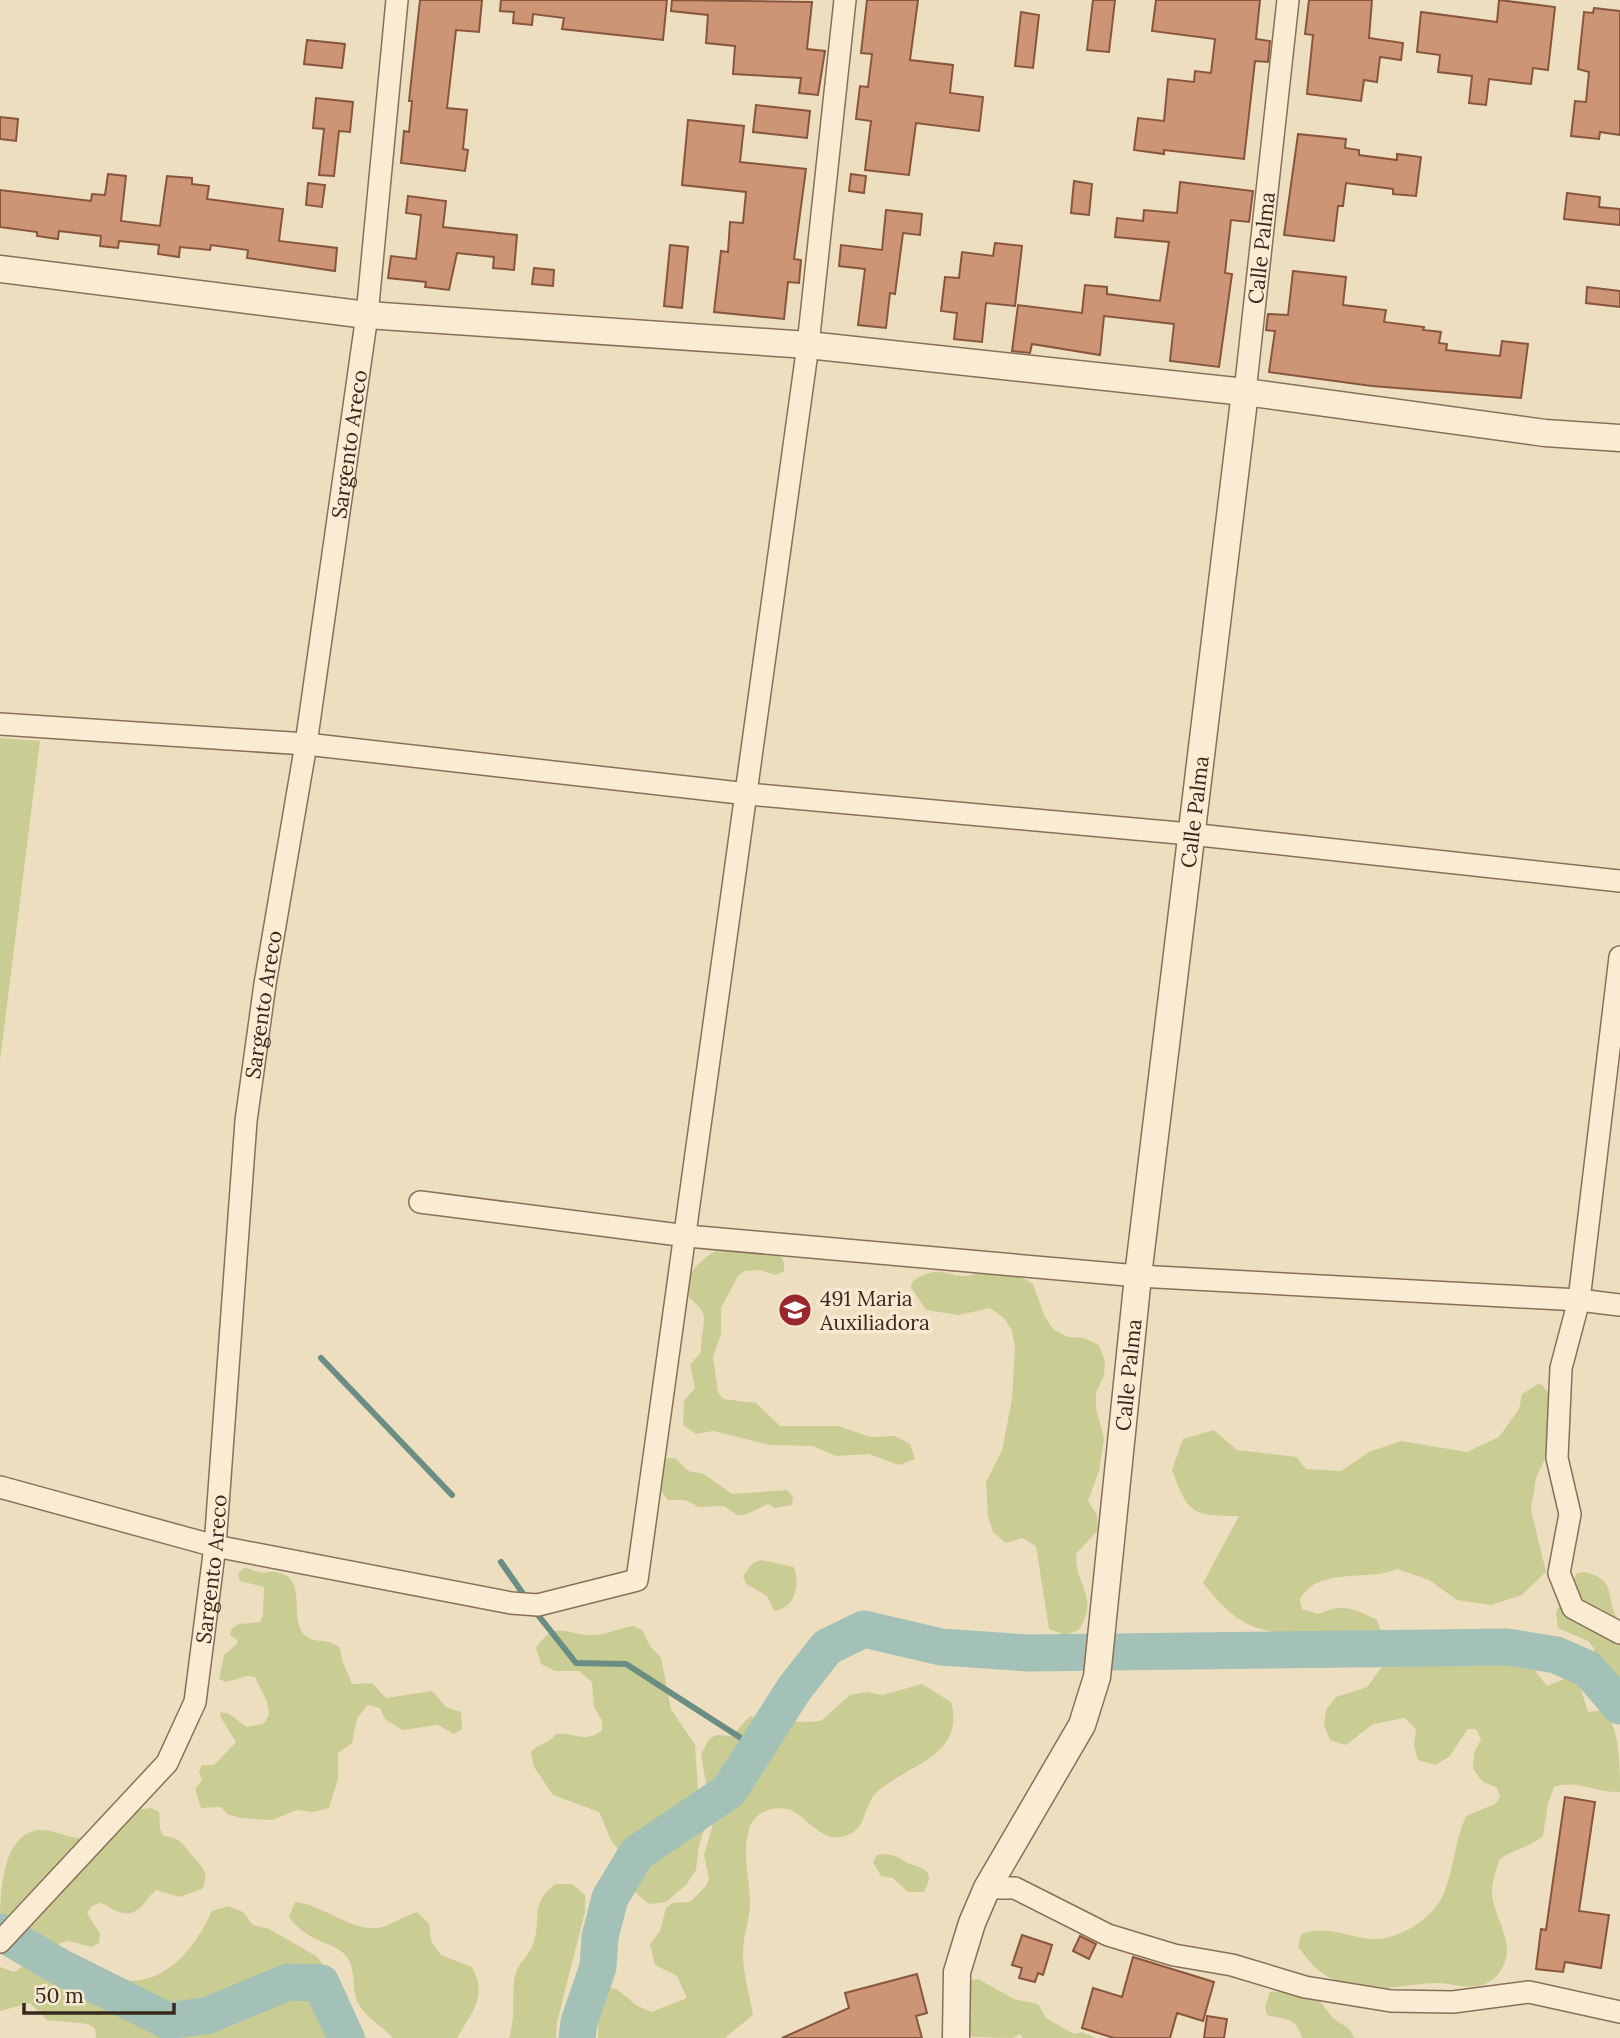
<svg xmlns="http://www.w3.org/2000/svg" width="1620" height="2038" font-family="Lora,serif">
<style>
.green{fill:#c9cd94}
.lines{fill:none;stroke-linecap:round;stroke-linejoin:round}
.stream{stroke:#6a8e83;stroke-width:6}
.river{stroke:#a3c1b6;stroke-width:37}
.building{fill:#cd9575;stroke:#87563d;stroke-width:2}
.minor-casing{stroke:#886f58;stroke-width:24}
.tertiary-casing{stroke:#886f58;stroke-width:29}
.minor{stroke:#f9ecd3;stroke-width:21}
.tertiary{stroke:#f9ecd3;stroke-width:26}
.labels{text-anchor:middle;dominant-baseline:central;stroke-width:7;stroke-linejoin:round;paint-order:stroke}
.street-label{font-size:21px;fill:#37281d;stroke:#f6e9d0}
.poi-label{font-size:21px;fill:#37281d;stroke:#f6e9d0;text-anchor:start}
</style>
<rect width="100%" height="100%" fill="#eedec0"/>
<path class="green" d="M0,738L40,741L0,1061Z
M725,1247L779,1254L784,1262V1271L776,1275L760,1270L745,1271L738,1276L721,1308V1334L713,1357L718,1392L723,1399L756,1403L780,1426H838L870,1437L895,1436L910,1444L915,1459L899,1465L869,1454L836,1456L813,1446L770,1445L713,1431L696,1434L683,1425L684,1401L695,1388L690,1365L701,1352C700,1342 706,1320 703,1313C701,1306 692,1302 689,1296C678,1276 708,1252 725,1247Z
M987,1268H1006L1033,1284L1044,1315L1053,1329L1068,1337L1084,1338L1099,1345L1105,1361L1104,1376L1096,1392V1408L1104,1439L1099,1471L1088,1501L1097,1515L1098,1530L1076,1554C1075,1587 1100,1595 1079,1630L1065,1635L1049,1629L1036,1546L1022,1538L1006,1543L993,1532L988,1517L986,1482L1002,1451L1012,1399L1015,1348L1012,1331L1004,1318L990,1308L959,1315L926,1310L911,1287L912,1282C945,1257 954,1290 987,1268Z
M1538,1384L1542,1385L1553,1399L1550,1448L1536,1478L1531,1510L1546,1572L1522,1595L1491,1605L1457,1600L1429,1580L1397,1569C1368,1582 1316,1566 1300,1600L1302,1609L1318,1614C1344,1603 1353,1608 1377,1620C1382,1633 1386,1644 1375,1655C1351,1682 1314,1647 1288,1636C1277,1631 1263,1631 1252,1626C1231,1617 1217,1600 1203,1583L1239,1516C1192,1516 1188,1514 1172,1470L1183,1439L1214,1430L1237,1450L1297,1457L1306,1469L1341,1471L1369,1452L1401,1441L1467,1452L1499,1437L1519,1409L1522,1394Z
M667,1458H675L688,1471L704,1474L732,1494L787,1490L793,1497L792,1505L775,1508L768,1504L745,1515H737L724,1506L699,1507L685,1500H668L658,1487L661,1464Z
M761,1560L794,1567C800,1585 796,1608 774,1611L767,1596L746,1584L743,1576L753,1563Z
M244,1568C250,1568 253,1571 259,1572C265,1574 270,1571 276,1572C310,1577 287,1621 306,1636C314,1644 328,1637 340,1648L342,1660L352,1684L372,1683L386,1698L432,1691L446,1707L461,1712L462,1729L454,1734L438,1725L402,1730L385,1719L380,1708L368,1705L357,1718L352,1743L338,1753V1779L329,1808L313,1812L297,1810L272,1820L240,1818L227,1814L221,1807L201,1808L195,1789L202,1780L199,1772L202,1765H214L236,1742L220,1716L221,1712L229,1714L247,1727L263,1724L269,1715L267,1702L255,1677L247,1676L226,1682L219,1679L224,1655L237,1644V1640L230,1635L232,1628L239,1624L260,1622L263,1615L264,1587L240,1581L238,1574Z
M1585,1572C1620,1581 1603,1599 1620,1623V1716L1614,1709L1593,1647L1588,1641L1558,1628L1556,1612L1577,1573Z
M634,1626L642,1630L650,1646L661,1658L671,1709L695,1745L698,1789L708,1820L699,1845L696,1870L686,1885L666,1902L649,1904L636,1893L622,1854L612,1842L599,1812L553,1795L534,1767L531,1752C539,1743 549,1744 556,1734C573,1732 587,1744 602,1730V1721L594,1707L592,1682L579,1671H555L541,1664L536,1648C557,1617 567,1637 596,1635C609,1634 621,1627 634,1626Z
M1492,1629L1504,1641L1511,1657L1527,1660L1547,1686L1569,1677L1578,1680L1588,1712L1605,1710C1620,1733 1620,1762 1620,1792C1596,1793 1577,1779 1554,1787L1548,1803L1543,1836C1529,1848 1513,1849 1499,1860C1497,1869 1492,1881 1492,1891C1492,1915 1515,1940 1504,1964C1500,1974 1492,1982 1482,1985C1465,1990 1450,1982 1434,1983C1396,1985 1371,1996 1333,1979C1317,1973 1309,1960 1298,1947L1301,1934C1326,1925 1345,1936 1370,1939C1397,1942 1434,1918 1444,1893C1454,1868 1455,1840 1466,1816L1495,1804L1500,1797L1497,1788L1482,1781L1473,1769L1474,1753L1481,1739L1476,1729H1468L1449,1757L1435,1765L1418,1760L1414,1745L1416,1729L1405,1718L1373,1724L1346,1745L1330,1740L1324,1725L1326,1710L1336,1697L1367,1687L1387,1660L1432,1644L1454,1647L1477,1630Z
M922,1684L951,1702C966,1756 908,1764 877,1792C864,1803 867,1828 848,1835C820,1846 806,1813 787,1809C771,1806 753,1813 749,1830C742,1851 749,1877 750,1899C751,1917 743,1934 743,1952C743,1973 749,1994 753,2015L725,2038H598V2000L609,1988L617,1989L636,2005L651,2012L687,1998L677,1976L655,1965L650,1944L660,1931L666,1908L673,1903L690,1902L706,1886L709,1878L704,1855L713,1824L701,1754L709,1739L716,1735L732,1736L750,1716C760,1721 808,1723 821,1721L850,1695L867,1692L883,1695Z
M151,1808L159,1812L160,1829L164,1836C180,1838 182,1843 191,1854C201,1866 211,1872 202,1889L179,1897L156,1890C145,1899 140,1916 123,1913C115,1912 108,1905 100,1903L92,1906L87,1913L100,1934L99,1943L92,1947L68,1941L36,1950L0,1934C0,1898 0,1834 39,1830C55,1829 67,1839 82,1838L135,1810Z
M885,1854C894,1855 898,1857 906,1862C919,1869 938,1867 924,1892H908L893,1878L881,1876L873,1862L877,1855Z
M555,1884H572L585,1895V1912L557,2022L556,2038H509C517,2013 510,1992 516,1972C520,1962 530,1954 533,1944C543,1918 528,1906 555,1884Z
M295,1902C322,1904 351,1931 377,1928C391,1926 403,1916 417,1912L429,1924L431,1941L441,1955L472,1967C488,1998 472,2011 457,2038H393C382,2026 366,2018 358,2003C351,1989 357,1970 346,1956C336,1942 307,1943 289,1917Z
M228,1906L243,1912L253,1925L269,1929L316,1956L343,1989L366,2038H96L95,2029L88,2024L47,2020L30,2003L0,2011V1967L14,1972L28,1963L52,1967L66,1978L77,1966L92,1962C99,1967 107,1976 114,1978C162,1992 195,1948 212,1911Z
M978,1979L1014,1999L1038,2004L1046,2018L1074,2034L1082,2032L1096,2038H1023L1020,2034L1013,2038L972,2037L968,2029L972,2013L966,2007L970,1980Z
M1295,1991L1318,1999L1334,2019L1348,2028L1355,2038H1302C1296,2017 1286,2020 1267,2015L1265,2007L1270,1992Z"/>
<g class="lines">
<path class="stream" d="M321,1358L452,1495
M501,1562L526,1598
M534,1610L576,1663L626,1664L758,1749"/>
<path class="river" d="M0,1932L60,1967L168,2021L209,2015L288,1982L321,1983L346,2038
M577,2038L579,2022L598,1967L600,1937L610,1898L637,1853L729,1791L794,1689L827,1647L864,1629L941,1647L1028,1653L1507,1647L1556,1655L1588,1669L1620,1706"/>
</g>
<path class="building" d="M420,0H482L479,32L456,30L447,108L467,110L463,149L468,150L465,171L401,163L404,131L409,132L412,101H409Z
M501,0H667L663,40L562,29L564,18L533,14L532,25L513,23L514,12L500,11Z
M672,0L812,2L807,49L825,51L818,95L799,93L801,78L733,74L735,46L706,43L708,15L671,11Z
M867,0H918L910,60L953,65L950,93L983,97L979,131L916,123L909,175L865,170L871,121L856,119L860,86L868,87L872,54L861,53Z
M1093,0H1115L1109,52L1087,50Z
M1156,0H1260L1256,39L1270,41L1268,62L1255,61L1244,159L1164,150V154L1134,150L1138,118L1164,121L1168,79L1194,82L1195,71L1211,73L1215,39L1152,31Z
M1309,0H1372L1369,38L1403,43L1401,60L1380,57L1377,82L1364,80L1361,101L1307,94L1313,35L1305,34Z
M1499,0L1555,7L1548,70L1533,68L1531,84L1489,79L1486,105L1469,103L1472,76L1438,72L1440,55L1417,52L1421,12L1497,22Z
M1594,8L1620,11V135L1600,132L1599,139L1571,136L1575,101L1586,102L1589,72L1578,69L1584,12L1593,13Z
M1021,12L1039,15L1033,68L1015,66Z
M307,40L345,44L342,68L304,64Z
M316,98L353,102L350,132L339,131L334,176L319,175L324,129L313,128Z
M756,105L810,111L807,138L753,132Z
M0,117L18,119L16,141L0,139Z
M688,120L744,126L740,162L806,169L794,259L801,260L799,283L788,282L784,319L714,312L721,251L728,252L730,222L743,223L746,192L682,185Z
M1298,134L1346,139L1345,148L1359,150V155L1397,160V154L1421,157L1416,196L1393,194V189L1346,183L1343,206H1338L1334,241L1284,235Z
M108,174L126,176L121,221L160,226L167,176L192,178V184L209,186L207,199L283,209L279,241L337,248L335,271L247,258L248,250L211,245L210,250L180,247L179,257L158,254L159,245L119,241L118,248L100,246L101,236L59,231L58,239L37,236V232L0,227V190L91,201L92,194L105,195Z
M851,174L866,176L864,193L849,191Z
M1074,181L1092,184L1089,215L1071,213Z
M1180,182L1253,191L1249,222L1231,220L1225,273L1232,274L1219,367L1170,361L1174,324L1104,316L1100,355L1032,344L1030,353L1012,351L1018,305L1082,313L1085,285L1107,287V294L1160,301L1169,242L1115,237L1117,218L1143,221L1144,210L1177,213Z
M308,183L325,185L322,207L306,205Z
M1567,193L1600,197L1599,207L1620,209V225L1564,219Z
M408,196L446,201L443,227L517,235L514,270L493,268L494,257L457,253L449,290L425,287L426,282L388,278L391,256L416,259L421,215L406,213Z
M886,210L922,214L920,235L903,233L895,294L890,293L886,328L858,325L865,269L839,266L841,245L882,250Z
M995,243L1022,246L1015,306L986,303L982,342L954,339L957,313L941,311L945,277L959,278L962,252L993,256Z
M670,245L688,247L682,308L664,306Z
M534,268L554,270L553,286L532,284Z
M1293,271L1346,277L1343,305L1386,310L1384,322L1424,327L1423,330L1441,332L1439,343L1447,344L1446,350L1500,356L1502,341L1528,344L1521,398L1372,386L1269,372L1275,331L1266,330L1268,314L1288,315Z
M1587,287L1620,291V307L1586,303Z
M1565,1797L1595,1802L1579,1911L1609,1915L1601,1968L1565,1962L1563,1972L1536,1969L1541,1929L1546,1930Z
M1022,1935L1052,1945L1043,1975L1038,1973L1035,1982L1019,1978L1022,1968L1012,1965Z
M1080,1936L1096,1944L1089,1959L1073,1951Z
M1133,1957L1214,1982L1203,2021L1177,2013L1170,2038H1114L1082,2028L1093,1988L1122,1997Z
M917,1974L927,2013L916,2016L922,2038H782L849,2008L845,1993Z
M1207,2016L1227,2019L1224,2038H1204Z"/>
<g class="lines">
<defs>
<g id="minor">
<path id="s1" d="M1245,392L1288,0"/>
<path d="M0,724L306,744L748,794L1190,834L1620,881"/>
<path d="M1620,957L1579,1300L1561,1368L1557,1458L1570,1514L1559,1573L1573,1608L1620,1633"/>
<path d="M420,1202L687,1236L1138,1276L1579,1300L1620,1305"/>
<path d="M0,1487L215,1546L511,1603L538,1605L637,1580L808,345L845,0"/>
<path d="M987,1888H1015L1108,1935L1174,1955L1232,1965L1305,1987L1391,2001L1453,2002L1529,1992L1620,2012"/>
<path id="s2" d="M0,1942L167,1763L195,1702L215,1546L246,1121L265,984L306,744L367,315L397,0"/>
</g>
<g id="tertiary">
<path d="M0,269L367,315L808,345L1245,392L1545,433L1620,438"/>
<path id="s3" d="M956,2038L957,1972L972,1923L987,1888L1082,1725L1097,1677L1138,1276L1245,392"/>
</g>
</defs>
<use href="#minor" class="minor-casing"/>
<use href="#tertiary" class="tertiary-casing"/>
<use href="#minor" class="minor"/>
<use href="#tertiary" class="tertiary"/>
</g>
<defs>
<symbol id="school-disc" viewBox="-11 -11 22 22"><circle r="9.5" fill="#98272e" stroke="#f6e9d0"/><path d="M0-5L7-2L0 1L-7-2ZM-4 1L0 2.5L4 1V4Q0 6-4 4Z" fill="#fff"/></symbol>
</defs>
<g fill-rule="evenodd">
<use href="#school-disc" x="776" y="1291" width="38" height="38"/>
</g>
<g class="labels">
<g class="street-label">
<text stroke="none"><textPath href="#s1" startOffset="145">Calle Palma</textPath></text>
<text stroke="none"><textPath href="#s2" startOffset="1580">Sargento Areco</textPath></text>
<text stroke="none"><textPath href="#s3" startOffset="1265">Calle Palma</textPath></text>
<text stroke="none"><textPath href="#s2" startOffset="1013">Sargento Areco</textPath></text>
<text stroke="none"><textPath href="#s3" startOffset="698">Calle Palma</textPath></text>
<text stroke="none"><textPath href="#s2" startOffset="446">Sargento Areco</textPath></text>
</g>
<g class="poi-label">
<text x="820" y="1298">491 Maria<tspan x="820" dy="24">Auxiliadora</tspan></text>
</g>
</g>
<path d="M24 2003v10h150v-10" fill="none" stroke="#37281d" stroke-width="3.5"/>
<text x="35" y="2003" font-size="21" fill="#37281d" stroke="#f6e9d0" stroke-width="5" paint-order="stroke">50 m</text>
</svg>
